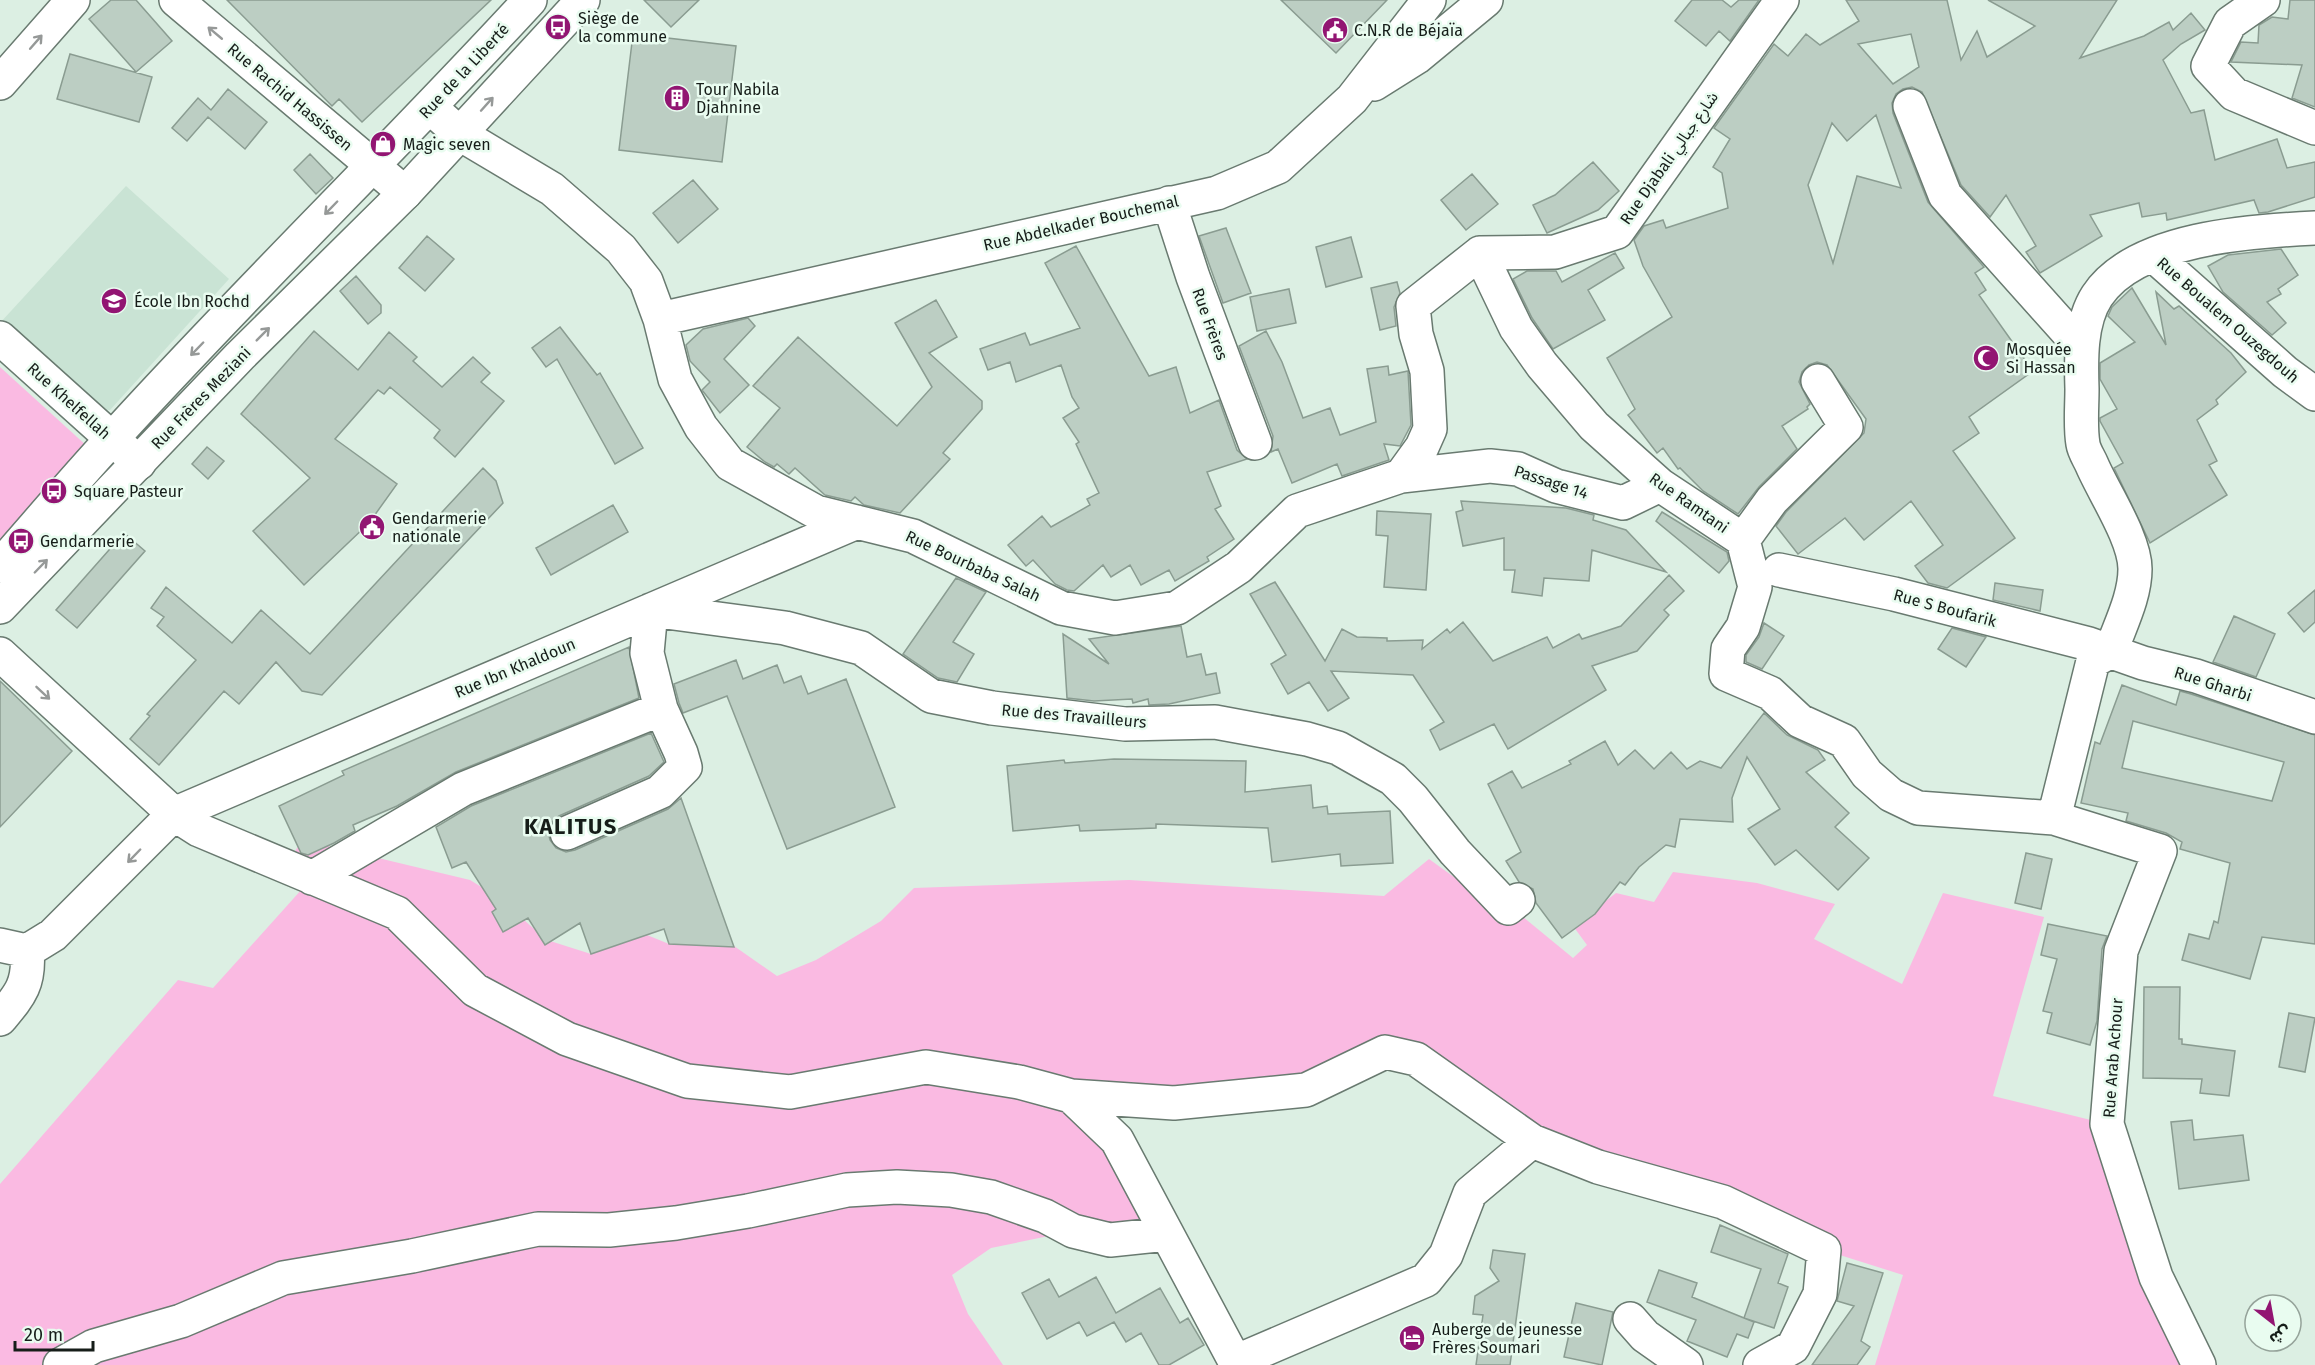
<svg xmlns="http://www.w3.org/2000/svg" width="2315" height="1365" font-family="'Fira Sans','Noto Sans Arabic',sans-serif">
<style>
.built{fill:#c9e3d4}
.green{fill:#fabae2}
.building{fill:#bccec3;stroke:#8a9c91;stroke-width:1.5;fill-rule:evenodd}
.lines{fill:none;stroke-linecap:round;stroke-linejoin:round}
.minor-casing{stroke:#697a70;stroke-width:36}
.major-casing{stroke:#697a70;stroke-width:36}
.minor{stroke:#fff;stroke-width:33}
.major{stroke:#fff;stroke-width:33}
.oneway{stroke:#969998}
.labels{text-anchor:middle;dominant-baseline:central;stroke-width:5;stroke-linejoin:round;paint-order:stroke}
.poi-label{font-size:16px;fill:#161d19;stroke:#e9fcf0;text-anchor:start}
.street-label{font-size:16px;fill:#161d19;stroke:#e9fcf0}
.district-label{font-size:22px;font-weight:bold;letter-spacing:1.5px;fill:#161d19;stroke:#e9fcf0}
</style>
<rect width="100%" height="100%" fill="#dcefe3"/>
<path class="built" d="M126,186L229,279L110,410L92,411L0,323Z"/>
<path class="green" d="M0,367L88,447L0,542Z
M303,840L470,880L496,896L547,940L591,954L647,935L669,944L734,946L777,976L816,960L881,921L914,888L1129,880L1384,896L1429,859L1472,890L1517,912L1573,958L1587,945L1573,926L1616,893L1654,902L1673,872L1757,883L1835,904L1814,939L1902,984L1943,893L2044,917L1993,1096L2107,1124L2199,1365H1875L1903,1275L1824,1250L1598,1167L1416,1059L1306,1090L1072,1096L1167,1234L1073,1231L991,1248L952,1275L968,1314L1003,1365H0V1184L178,980L213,988L311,879L292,855Z"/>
<path class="building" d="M111,0H136L172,41L136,72L89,19Z
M227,0H491L362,122L339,99L332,106Z
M644,0H699L671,27Z
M1281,0H1387L1336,53Z
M1692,0H1722L1731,7L1739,0H1759L1730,41L1719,31L1706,46L1675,21Z
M1846,0H1947L1961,60L1977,31L1987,57L2035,26L1988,0H2117L2080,58L2144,36L2169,22L2173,30L2191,13L2205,30L2181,44L2163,60L2191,113L2204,110L2215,160L2277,139L2287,168L2315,162V197L2268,212L2259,213L2254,200L2167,220L2166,213L2142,217L2139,203L2090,215L2102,236L2040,273L2026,252L2036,246L2006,195L1990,217L1961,185L1922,92L1912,87L1903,89L1896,94L1892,103L1893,113L1928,202L1984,267L1975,273L1986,290L1979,295L2033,371L1969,417L1979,433L1953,451L2015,538L1947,588L1928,583L1915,566L1943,545L1911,501L1864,540L1845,518L1798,554L1776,526L1786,512L1864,433L1866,419L1827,365L1817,362L1809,365L1802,372L1799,382L1810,404L1807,407L1808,409L1782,426L1797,449L1759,487L1738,514L1703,491L1680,468L1678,469L1663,448L1657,453L1628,415L1635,409L1607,358L1672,317L1643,266L1634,240L1644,226L1663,220L1666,228L1728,208L1722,173L1713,167L1730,139L1714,128L1774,44L1788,56L1806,34L1820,45L1859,21ZM1911,34L1919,67L1893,84L1858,44ZM1876,115L1901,188L1857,176L1833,263L1808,185L1832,123L1847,141Z
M2290,0H2315V107L2292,98L2302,65L2231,62L2241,42L2258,43L2259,25L2272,17L2288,19Z
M633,34L736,46L722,162L619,150Z
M70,54L152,77L139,122L57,99Z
M228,89L267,122L245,149L208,117L187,141L172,128L198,98L211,110Z
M310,154L333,178L316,194L294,170Z
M1593,162L1619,191L1598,210L1547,233L1533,205L1555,195Z
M1472,174L1498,204L1466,230L1441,200Z
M693,180L718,209L678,243L653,213Z
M1226,228L1251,293L1223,303L1199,236Z
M427,236L454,259L425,291L399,268Z
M1351,237L1362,277L1326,287L1316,247Z
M1076,246L1149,376L1176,367L1190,413L1219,400L1237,450L1247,459L1207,472L1221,506L1215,509L1234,539L1207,557L1209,561L1175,581L1169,570L1141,585L1130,565L1111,577L1103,565L1074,591L1067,590L1055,584L1033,560L1026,566L1008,545L1042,516L1051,527L1090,505L1087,499L1099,493L1076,444L1079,442L1063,418L1079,408L1072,397L1061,365L1016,382L1010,362L988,370L980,349L1025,333L1030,345L1080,328L1045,263Z
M2281,249L2298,275L2278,289L2281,294L2267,302L2286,323L2272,335L2223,292L2208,266L2228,255Z
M1615,253L1624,268L1588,290L1605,320L1553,349L1532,318L1513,279L1527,271H1556L1562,282Z
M356,276L381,305V313L368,324L340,291Z
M1397,282L1400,293L1394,307L1396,326L1380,330L1371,288Z
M2132,288L2166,345L2156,292L2174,309L2179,306L2231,353L2246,372L2216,400L2218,404L2197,420L2217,461L2209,465L2227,495L2150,543L2114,468L2123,463L2100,421V418L2117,409L2100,379V363L2135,342L2108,316L2112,307Z
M1289,289L1296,323L1257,331L1250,297Z
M936,300L957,337L929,353L982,401V409L943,453L950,459L900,513L864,505L855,497L851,501L825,495L795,468L789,474L777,464L774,467L765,462L747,447L780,408L753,386L798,337L897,426L932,387L895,323Z
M748,318L755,326L724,359L749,385L720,413L702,390L710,382L690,361L686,345L703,329Z
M560,327L597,375L600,373L643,448L615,464L557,359L546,367L532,348Z
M314,331L358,370L389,332L417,357L413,361L442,387L473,357L490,373L481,382L504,401L455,457L434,438L440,430L390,387L384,394L378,390L335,439L397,484L369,523L304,585L253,531L310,478L241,414Z
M1266,331L1282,362L1303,418L1330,408L1340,435L1376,422L1367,369L1388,366L1389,375L1408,371L1411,425L1400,446L1384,444L1389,460L1342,476L1337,464L1292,483L1278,449L1271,452L1273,436L1239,346Z
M207,447L224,461L208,479L192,464Z
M483,468L496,481L503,503L322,695L302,691L276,662L239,704L224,691L159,765L130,739L150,716L147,714L196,660L157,626L164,617L151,608L166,587L232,643L261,610L310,654Z
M1461,501L1566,508L1594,515L1593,520L1626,530L1666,572L1592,550L1589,581L1544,578L1542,596L1512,592L1515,570H1504V538L1463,546L1456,512L1463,510Z
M613,505L628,532L551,575L536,548Z
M1377,511L1431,514L1426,590L1384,587L1388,536L1376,535Z
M1662,512L1727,552L1729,561L1719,573L1656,521Z
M124,533L145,551L77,628L56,610Z
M1669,575L1684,591L1664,610L1669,615L1637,651L1592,666L1606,690L1508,749L1494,724L1440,750L1430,730L1444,722L1413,675L1331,671L1349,698L1328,711L1309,682L1288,694L1271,664L1286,655L1250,594L1275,582L1325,661L1342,629L1357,637L1387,638V641L1423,640L1422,649L1447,629L1450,633L1463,622L1493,661L1547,637L1553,648L1579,634L1582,639L1621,626Z
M956,578L986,592L953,642L974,654L957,682L938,678L903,654Z
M1995,583L2043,590L2040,611L1993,600Z
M2315,590V622L2304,632L2288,613Z
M2234,616L2275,634L2256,677L2213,662Z
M1764,623L1784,636L1762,669L1746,662V655L1759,637Z
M1181,626L1187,657L1201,654L1206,675L1216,673L1220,693L1169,704L1149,705L1148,699L1133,703L1132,699L1094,701L1067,698L1063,634L1109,664L1089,639Z
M1952,628L1986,637L1966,667L1938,649Z
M629,647L639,698L456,772L397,806L353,825L355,831L334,843L308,855L301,853L279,806L344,775L342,771Z
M736,660L743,679L777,665L784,683L801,676L808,694L846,679L895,807L787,849L727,696L683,713L679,703L674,684Z
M0,681L72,751L0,827Z
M2122,685L2176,705L2180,691L2191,694L2315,735V944L2262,937L2250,979L2182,960L2189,934L2209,939L2214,921L2218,923L2230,863L2180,849L2182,842L2166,833L2126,821L2128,813L2081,803L2095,742L2100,744ZM2133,721L2284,762L2272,801L2122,768Z
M1764,713L1787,735L1818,750L1825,760L1806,772L1849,813L1835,827L1869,858L1838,890L1796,850L1775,865L1748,829L1780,809L1747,757L1732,798L1733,822L1680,819L1675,847L1666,845L1639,867L1625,885L1620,882L1595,914L1562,938L1536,903L1533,889L1519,882L1506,861L1521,852L1488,784L1512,771L1522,788L1571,764L1569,761L1605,741L1618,765L1635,750L1654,769L1671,752L1687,769L1700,761L1721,768Z
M651,733L664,762L649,776L559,816L552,822L548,832L550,840L556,848L566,852L575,850L668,809L681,798L734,947L669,944L664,929L591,954L580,923L545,945L528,918L503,932L492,912L496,909L466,862L452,868L436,827L471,806Z
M1114,759L1246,761L1245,792L1311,785L1313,808L1327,806L1328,814L1390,811L1393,863L1341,866L1340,854L1272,862L1268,828L1156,824V828L1080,831L1079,825L1013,831L1007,766L1064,760L1065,763Z
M2026,853L2052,859L2041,909L2015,903Z
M2048,924L2107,936L2102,949L2097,1021L2090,1045L2047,1033L2052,1013L2043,1011L2057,959L2041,955Z
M2144,987H2180L2179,1039H2182V1044L2235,1051L2229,1096L2200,1093L2202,1079L2143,1078Z
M2289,1013L2315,1018L2305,1072L2279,1067Z
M2192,1120L2194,1140L2243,1135L2249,1180L2179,1189L2171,1122Z
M1720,1225L1788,1254L1778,1283L1788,1287L1774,1328L1744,1318L1761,1269L1711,1252Z
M1493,1250L1525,1254L1510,1365H1476L1483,1315L1473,1314L1475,1296L1499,1281L1490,1268Z
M1847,1263L1883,1273L1861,1341L1870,1347L1857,1365H1812L1854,1306L1837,1301Z
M1659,1270L1697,1283L1692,1297L1754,1322L1748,1338L1737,1334L1727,1357L1687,1341L1696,1320L1647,1302Z
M1096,1277L1116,1313L1160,1288L1180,1323L1188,1318L1204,1345L1169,1365H1159L1141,1333L1126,1342L1114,1322L1087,1336L1079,1322L1047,1339L1022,1293L1049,1279L1059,1297Z
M1576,1303L1613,1312L1602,1365L1564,1357Z"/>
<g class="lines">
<defs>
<path id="minor" d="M176,0L405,193
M2263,0L2230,23L2208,66L2234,94L2315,128
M0,83L73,0
M1374,84L1417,57L1486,0
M1910,106L1945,195L2081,347
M431,108L460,134L552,189L621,249L646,281L660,319L675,379L701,427L730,464L816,512L913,536L1061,608L1115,618L1177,608L1239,567L1297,511L1401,476L1422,447L1430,429L1427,371L1416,334L1413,306L1480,253
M1169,203L1193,277L1255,443
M1480,253L1516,328L1542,365L1594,426L1660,485L1743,540L1755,587L1743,627L1728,649L1726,674L1770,693L1800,721L1844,741L1867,774L1891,795L1918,808L2054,818L2160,851L2121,951L2107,1124L2156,1277L2199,1365
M1480,253L1555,252L1617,232L1782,0
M2153,255L2285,372L2315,394
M660,319L1217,193L1278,167L1352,99L1429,0
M0,338L139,463
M1401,476L1490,466L1518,469L1556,486L1623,503L1660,485
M1743,540L1772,500L1846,427L1818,381
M1779,570L1894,594L2089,644L2143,663L2196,676L2315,717
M0,654L174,814L199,830L397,913L475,990L567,1039L687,1081L790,1092L926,1067L1019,1082L1071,1096L1117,1140L1237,1365
M2054,818L2093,661L2111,651C2120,625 2135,597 2135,569C2135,539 2104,493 2092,465C2089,458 2084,451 2083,444C2080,427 2082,407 2082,389C2081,360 2080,322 2097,296C2135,238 2251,231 2315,228
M567,833L660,792L685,767L681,753L661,709L647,653L651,610L785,628L861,648L931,696L992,708L1125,724L1215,722L1307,739L1338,748L1393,779L1413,799L1455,852L1508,908L1518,900
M312,878L463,789L661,709
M0,945L27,951L53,935L174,814L857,522
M0,1019C20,995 30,984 27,951
M1071,1096L1174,1103L1306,1090L1385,1052L1416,1059L1532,1141L1598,1167L1723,1202L1824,1250L1820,1294L1793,1347L1760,1365
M1630,1319L1645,1336L1686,1365
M1235,1362L1426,1280L1446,1255L1470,1193L1532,1141
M60,1365L94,1346L181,1321L283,1278L412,1256L538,1229L609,1230L676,1223L748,1211L847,1190L897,1187L951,1190L991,1197L1045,1216L1073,1231L1110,1240L1167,1234"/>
<path id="major" d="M0,566C37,524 73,481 111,440C247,290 393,149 530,0
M0,607L240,356L405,193L583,0"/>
</defs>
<use href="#minor" class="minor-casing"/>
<use href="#major" class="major-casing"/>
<use href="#minor" class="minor"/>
<use href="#major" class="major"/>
</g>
<defs><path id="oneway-shaft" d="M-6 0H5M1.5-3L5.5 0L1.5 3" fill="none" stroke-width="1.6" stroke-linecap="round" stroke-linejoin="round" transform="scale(1.5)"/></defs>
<g class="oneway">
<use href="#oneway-shaft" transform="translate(215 33) rotate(-140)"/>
<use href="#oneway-shaft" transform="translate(36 42) rotate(-49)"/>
<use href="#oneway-shaft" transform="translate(487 104) rotate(-48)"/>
<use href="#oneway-shaft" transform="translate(331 208) rotate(134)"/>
<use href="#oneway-shaft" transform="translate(263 334) rotate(-45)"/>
<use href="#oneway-shaft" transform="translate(197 349) rotate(134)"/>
<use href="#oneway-shaft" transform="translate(41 566) rotate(-46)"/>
<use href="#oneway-shaft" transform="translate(43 693) rotate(43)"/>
<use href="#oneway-shaft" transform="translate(134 856) rotate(134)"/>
</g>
<defs>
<symbol id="bus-disc" viewBox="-11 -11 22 22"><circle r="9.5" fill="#921572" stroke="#e9fcf0"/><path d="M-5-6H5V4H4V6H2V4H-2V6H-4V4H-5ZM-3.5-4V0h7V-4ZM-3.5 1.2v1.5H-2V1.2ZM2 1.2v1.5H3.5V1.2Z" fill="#fff"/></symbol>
<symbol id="civic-disc" viewBox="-11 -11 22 22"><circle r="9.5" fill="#921572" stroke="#e9fcf0"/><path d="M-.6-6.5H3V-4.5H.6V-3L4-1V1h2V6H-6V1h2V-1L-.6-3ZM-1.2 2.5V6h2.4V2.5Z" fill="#fff"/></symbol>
<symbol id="building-disc" viewBox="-11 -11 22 22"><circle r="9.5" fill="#921572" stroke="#e9fcf0"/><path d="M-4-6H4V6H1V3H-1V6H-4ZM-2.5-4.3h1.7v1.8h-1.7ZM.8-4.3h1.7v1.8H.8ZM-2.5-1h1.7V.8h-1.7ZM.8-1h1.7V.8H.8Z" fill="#fff"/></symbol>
<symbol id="shop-disc" viewBox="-11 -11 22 22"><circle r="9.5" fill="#921572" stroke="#e9fcf0"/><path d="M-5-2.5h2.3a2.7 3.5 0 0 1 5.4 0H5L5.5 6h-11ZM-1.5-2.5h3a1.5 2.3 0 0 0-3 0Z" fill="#fff"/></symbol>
<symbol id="school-disc" viewBox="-11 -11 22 22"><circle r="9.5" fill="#921572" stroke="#e9fcf0"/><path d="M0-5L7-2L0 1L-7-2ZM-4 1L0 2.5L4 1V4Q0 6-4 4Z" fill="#fff"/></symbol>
<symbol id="mosque-disc" viewBox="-11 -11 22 22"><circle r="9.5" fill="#921572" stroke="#e9fcf0"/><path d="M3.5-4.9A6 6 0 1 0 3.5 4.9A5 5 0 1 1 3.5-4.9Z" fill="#fff"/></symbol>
<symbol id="hotel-disc" viewBox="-11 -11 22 22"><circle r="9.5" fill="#921572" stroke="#e9fcf0"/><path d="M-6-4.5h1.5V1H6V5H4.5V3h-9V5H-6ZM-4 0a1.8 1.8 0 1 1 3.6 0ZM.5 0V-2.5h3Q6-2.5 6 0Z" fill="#fff"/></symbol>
</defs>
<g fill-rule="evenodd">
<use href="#bus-disc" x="543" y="12" width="30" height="30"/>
<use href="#civic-disc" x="1320" y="15" width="30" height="30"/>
<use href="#building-disc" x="662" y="83" width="30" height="30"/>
<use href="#shop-disc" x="368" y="129" width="30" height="30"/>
<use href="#school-disc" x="99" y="286" width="30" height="30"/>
<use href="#mosque-disc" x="1971" y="343" width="30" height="30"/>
<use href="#bus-disc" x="39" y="476" width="30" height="30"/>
<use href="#civic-disc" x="357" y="512" width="30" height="30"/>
<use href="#bus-disc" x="6" y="526" width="30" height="30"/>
<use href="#hotel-disc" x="1397" y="1323" width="30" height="30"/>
</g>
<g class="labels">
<g class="poi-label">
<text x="578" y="18">Siège de<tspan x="578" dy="18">la commune</tspan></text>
<text x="1354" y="30">C.N.R de Béjaïa</text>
<text x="696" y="89">Tour Nabila<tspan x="696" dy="18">Djahnine</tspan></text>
<text x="403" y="144">Magic seven</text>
<text x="134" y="301">École Ibn Rochd</text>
<text x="2006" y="349">Mosquée<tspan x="2006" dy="18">Si Hassan</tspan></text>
<text x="74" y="491">Square Pasteur</text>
<text x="392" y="518">Gendarmerie<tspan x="392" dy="18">nationale</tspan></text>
<text x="40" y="541">Gendarmerie</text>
<text x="1432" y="1329">Auberge de jeunesse<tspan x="1432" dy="18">Frères Soumari</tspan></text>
</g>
<g class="street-label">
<text transform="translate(464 71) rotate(-47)">Rue de la Liberté</text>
<text transform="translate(290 97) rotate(40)">Rue Rachid Hassissen</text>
<text transform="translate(1669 158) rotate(-55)">Rue Djabali شارع جبالي</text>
<text transform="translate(1081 223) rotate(-13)">Rue Abdelkader Bouchemal</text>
<text transform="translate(2228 320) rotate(41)">Rue Boualem Ouzegdouh</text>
<text transform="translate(1210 324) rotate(70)">Rue Frères</text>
<text transform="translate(201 398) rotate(-46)">Rue Frères Meziani</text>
<text transform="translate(69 401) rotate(42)">Rue Khelfellah</text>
<text transform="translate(1551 482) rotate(18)">Passage 14</text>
<text transform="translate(1689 503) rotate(35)">Rue Ramtani</text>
<text transform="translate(973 566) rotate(25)">Rue Bourbaba Salah</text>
<text transform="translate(1945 608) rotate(15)">Rue S Boufarik</text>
<text transform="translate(515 668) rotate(-23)">Rue Ibn Khaldoun</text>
<text transform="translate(2213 684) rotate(18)">Rue Gharbi</text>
<text transform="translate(1074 716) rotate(5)">Rue des Travailleurs</text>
<text transform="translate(2113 1058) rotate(-86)">Rue Arab Achour</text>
</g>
<g class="district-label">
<text x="571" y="826">KALITUS</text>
</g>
</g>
<g transform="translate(2273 1323) rotate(149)"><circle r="28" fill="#e9fcf0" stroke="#95a39a" stroke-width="1.5"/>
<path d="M0-4.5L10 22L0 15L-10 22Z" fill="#921572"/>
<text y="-9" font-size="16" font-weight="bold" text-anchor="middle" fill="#161d19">ش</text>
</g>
<path d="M15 1341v9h78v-9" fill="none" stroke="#161d19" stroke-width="3"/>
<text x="24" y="1341" font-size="18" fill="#161d19" stroke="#e9fcf0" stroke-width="4.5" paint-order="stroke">20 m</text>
</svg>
